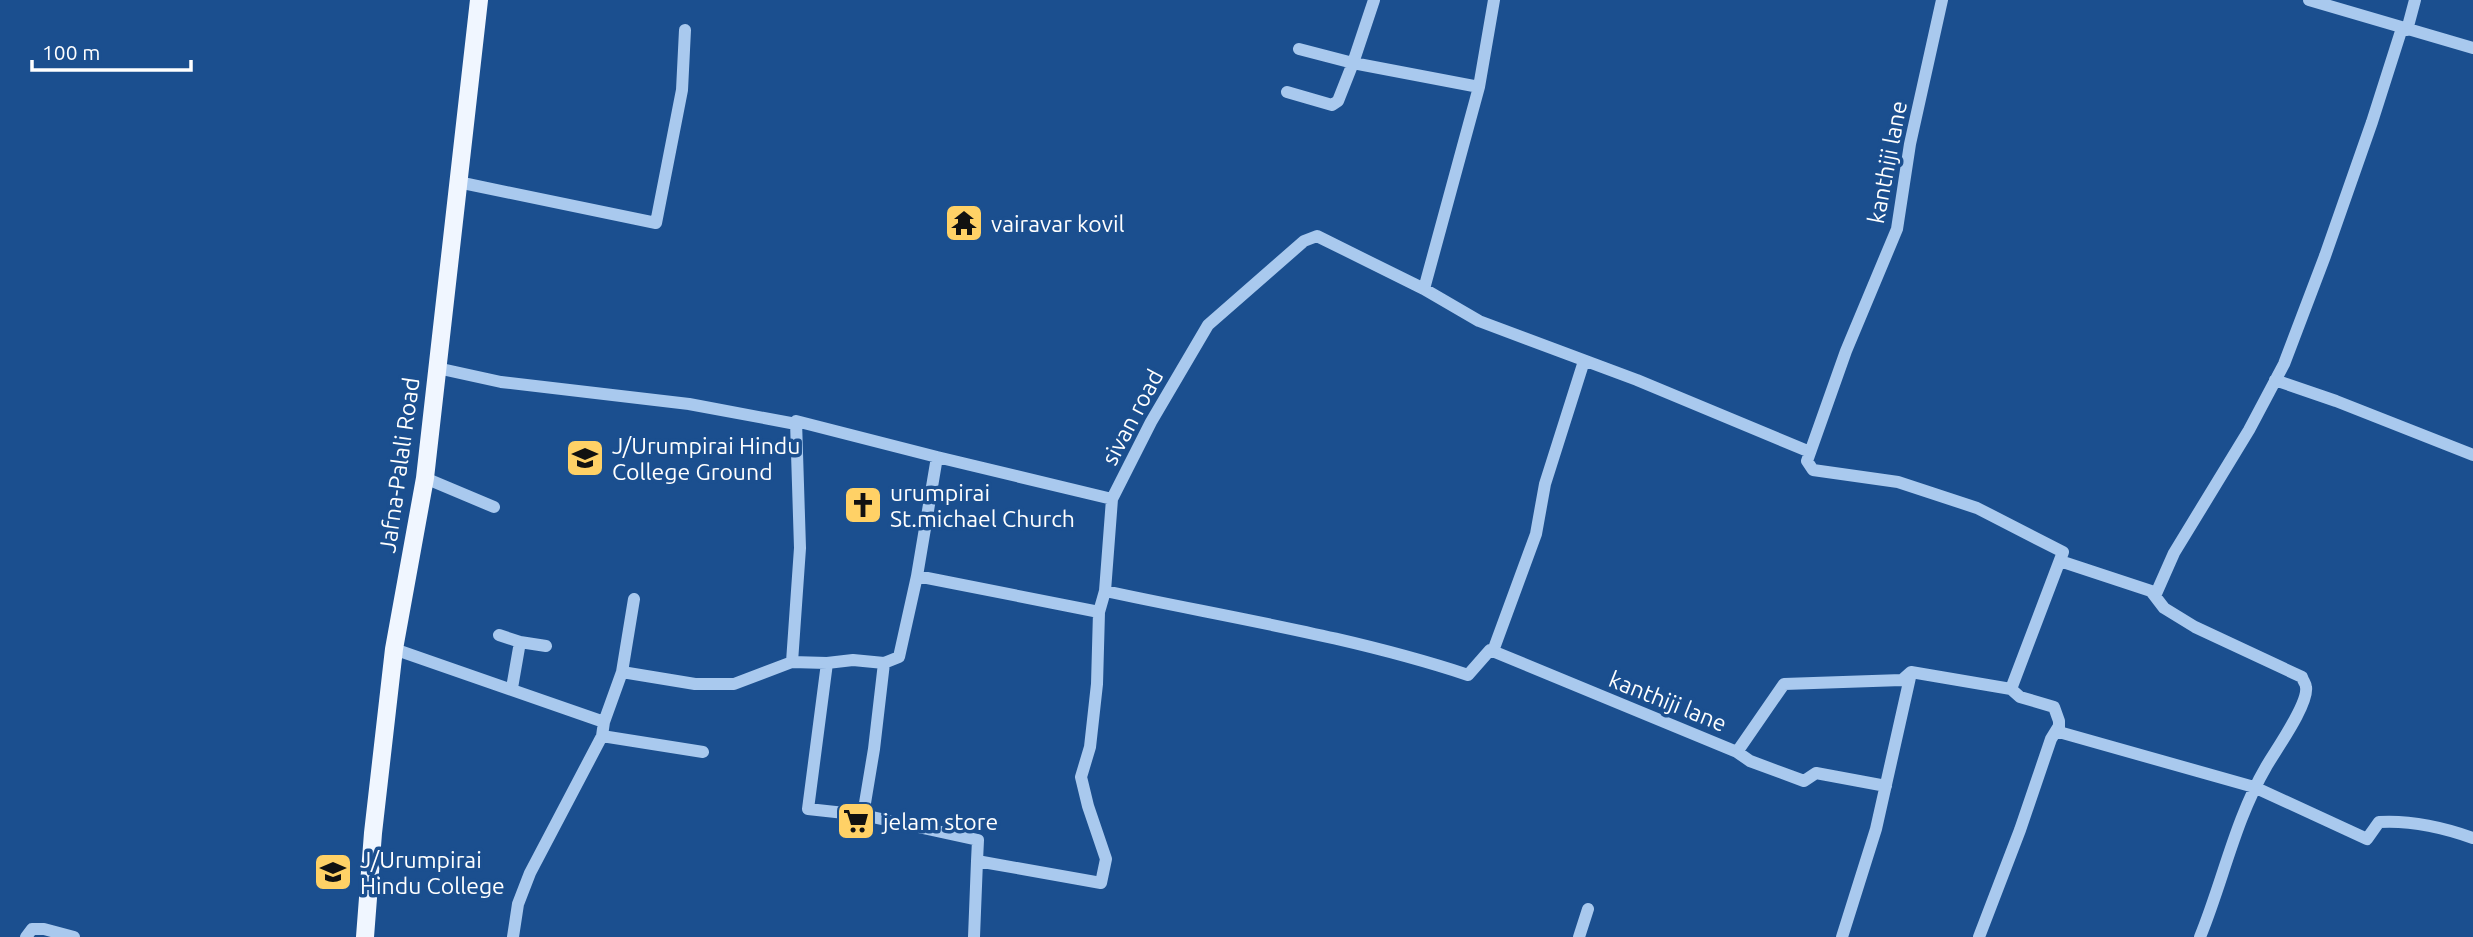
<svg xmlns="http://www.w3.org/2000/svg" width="2473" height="937" font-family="Ubuntu,sans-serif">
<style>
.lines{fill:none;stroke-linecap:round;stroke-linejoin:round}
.minor{stroke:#a9c9ee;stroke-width:12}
.major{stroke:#f0f6ff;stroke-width:18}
.labels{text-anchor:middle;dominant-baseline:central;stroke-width:7;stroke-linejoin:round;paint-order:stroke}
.street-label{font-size:23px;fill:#fff;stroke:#1b4f8f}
.poi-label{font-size:23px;fill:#fff;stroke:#1b4f8f;text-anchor:start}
</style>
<rect width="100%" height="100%" fill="#1b4f8f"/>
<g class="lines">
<path class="minor" d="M1374,0L1353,63L1479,87
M2309,0L2473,48
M2407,30L2415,0
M1287,92L1332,105L1338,101L1353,63L1299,49
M458,182L656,223L682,90L685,30
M1424,289L1479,321L1637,380L1810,452
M437,368L501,382L689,404L796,424
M2275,380L2336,401L2473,455
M937,457L1112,499
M425,478L494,507
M2060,561L2151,591L2164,608L2195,627L2302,677C2303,681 2306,684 2306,687C2309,704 2275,751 2266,767C2235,820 2223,881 2200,937
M1105,591C1226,617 1350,636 1468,675L1490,650L1737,752L1784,684L1902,680L1911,672L2011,689L2063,552L1977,508L1898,482L1813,470L1807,461L1846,351L1897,229L1910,144L1942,0
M2155,596L2174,553L2249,430L2284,364L2325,256L2372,122L2402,28
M499,635L520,642
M394,649L604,722L602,736L530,873L518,904L513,937
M1493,651L1536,534L1545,484L1584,361
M792,662L800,548L796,421L937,457L917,576
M827,663L808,809L863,815
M884,663L874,749L863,815L978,840L977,861
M622,672L634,599
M512,688L520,642L546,646
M2011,689L2020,697L2054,707L2059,721V732L2254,787L2367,839L2379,822C2412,820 2442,827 2473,838
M604,722L622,672L695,684H734L792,662L827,663L853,660L884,663L899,657L917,576L1099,612
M602,736L703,752
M1737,752L1750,761L1804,781L1816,773L1886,786
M26,937L32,929H44L74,937
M974,937L977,861L1101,883L1106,859L1088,806L1081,777L1090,747L1097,684L1099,612L1105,591L1112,499L1151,422L1208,325L1304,241L1317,236L1424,289L1479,87L1494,0
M1579,937L1588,909
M1842,937L1876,829L1911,673
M1979,937L2020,830L2051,739L2059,726"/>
<path class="major" d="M365,937L373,833L394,649L425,478L479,0"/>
</g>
<defs>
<symbol id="temple-square" viewBox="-11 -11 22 22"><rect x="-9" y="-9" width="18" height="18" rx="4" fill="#ffd166" stroke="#1b4f8f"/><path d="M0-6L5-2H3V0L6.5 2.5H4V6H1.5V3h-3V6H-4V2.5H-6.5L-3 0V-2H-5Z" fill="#111"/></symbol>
<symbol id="school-square" viewBox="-11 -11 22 22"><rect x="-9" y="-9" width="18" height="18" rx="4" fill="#ffd166" stroke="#1b4f8f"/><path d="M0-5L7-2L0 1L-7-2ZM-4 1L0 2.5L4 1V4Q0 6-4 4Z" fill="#111"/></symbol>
<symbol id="church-square" viewBox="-11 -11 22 22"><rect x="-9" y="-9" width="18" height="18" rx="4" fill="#ffd166" stroke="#1b4f8f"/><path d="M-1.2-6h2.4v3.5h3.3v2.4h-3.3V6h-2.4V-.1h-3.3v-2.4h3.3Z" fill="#111"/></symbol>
<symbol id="supermarket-square" viewBox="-11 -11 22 22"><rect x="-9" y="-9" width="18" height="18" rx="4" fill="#ffd166" stroke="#1b4f8f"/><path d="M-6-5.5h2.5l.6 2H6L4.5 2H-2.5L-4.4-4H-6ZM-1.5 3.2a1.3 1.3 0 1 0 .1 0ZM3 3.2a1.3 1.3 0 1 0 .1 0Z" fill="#111"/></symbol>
</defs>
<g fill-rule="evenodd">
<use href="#temple-square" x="942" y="201" width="44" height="44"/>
<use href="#school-square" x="563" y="436" width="44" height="44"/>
<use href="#church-square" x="841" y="483" width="44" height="44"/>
<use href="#supermarket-square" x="834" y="799" width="44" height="44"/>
<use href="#school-square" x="311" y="850" width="44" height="44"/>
</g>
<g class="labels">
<g class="street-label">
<text transform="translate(1887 162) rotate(-79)">kanthiji lane</text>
<text transform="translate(1132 417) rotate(-62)">sivan road</text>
<text transform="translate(399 465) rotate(-82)">Jafna-Palali Road</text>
<text transform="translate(1668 701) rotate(22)">kanthiji lane</text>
</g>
<g class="poi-label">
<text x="991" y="223">vairavar kovil</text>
<text x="612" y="445">J/Urumpirai Hindu<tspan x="612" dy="26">College Ground</tspan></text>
<text x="890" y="492">urumpirai<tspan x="890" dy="26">St.michael Church</tspan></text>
<text x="883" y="821">jelam store</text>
<text x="360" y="859">J/Urumpirai<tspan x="360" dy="26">Hindu College</tspan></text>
</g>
</g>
<path d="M32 60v10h159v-10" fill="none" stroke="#ffffff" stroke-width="3.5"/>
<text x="42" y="60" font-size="21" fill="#ffffff" stroke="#1b4f8f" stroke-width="5" paint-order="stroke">100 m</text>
</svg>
